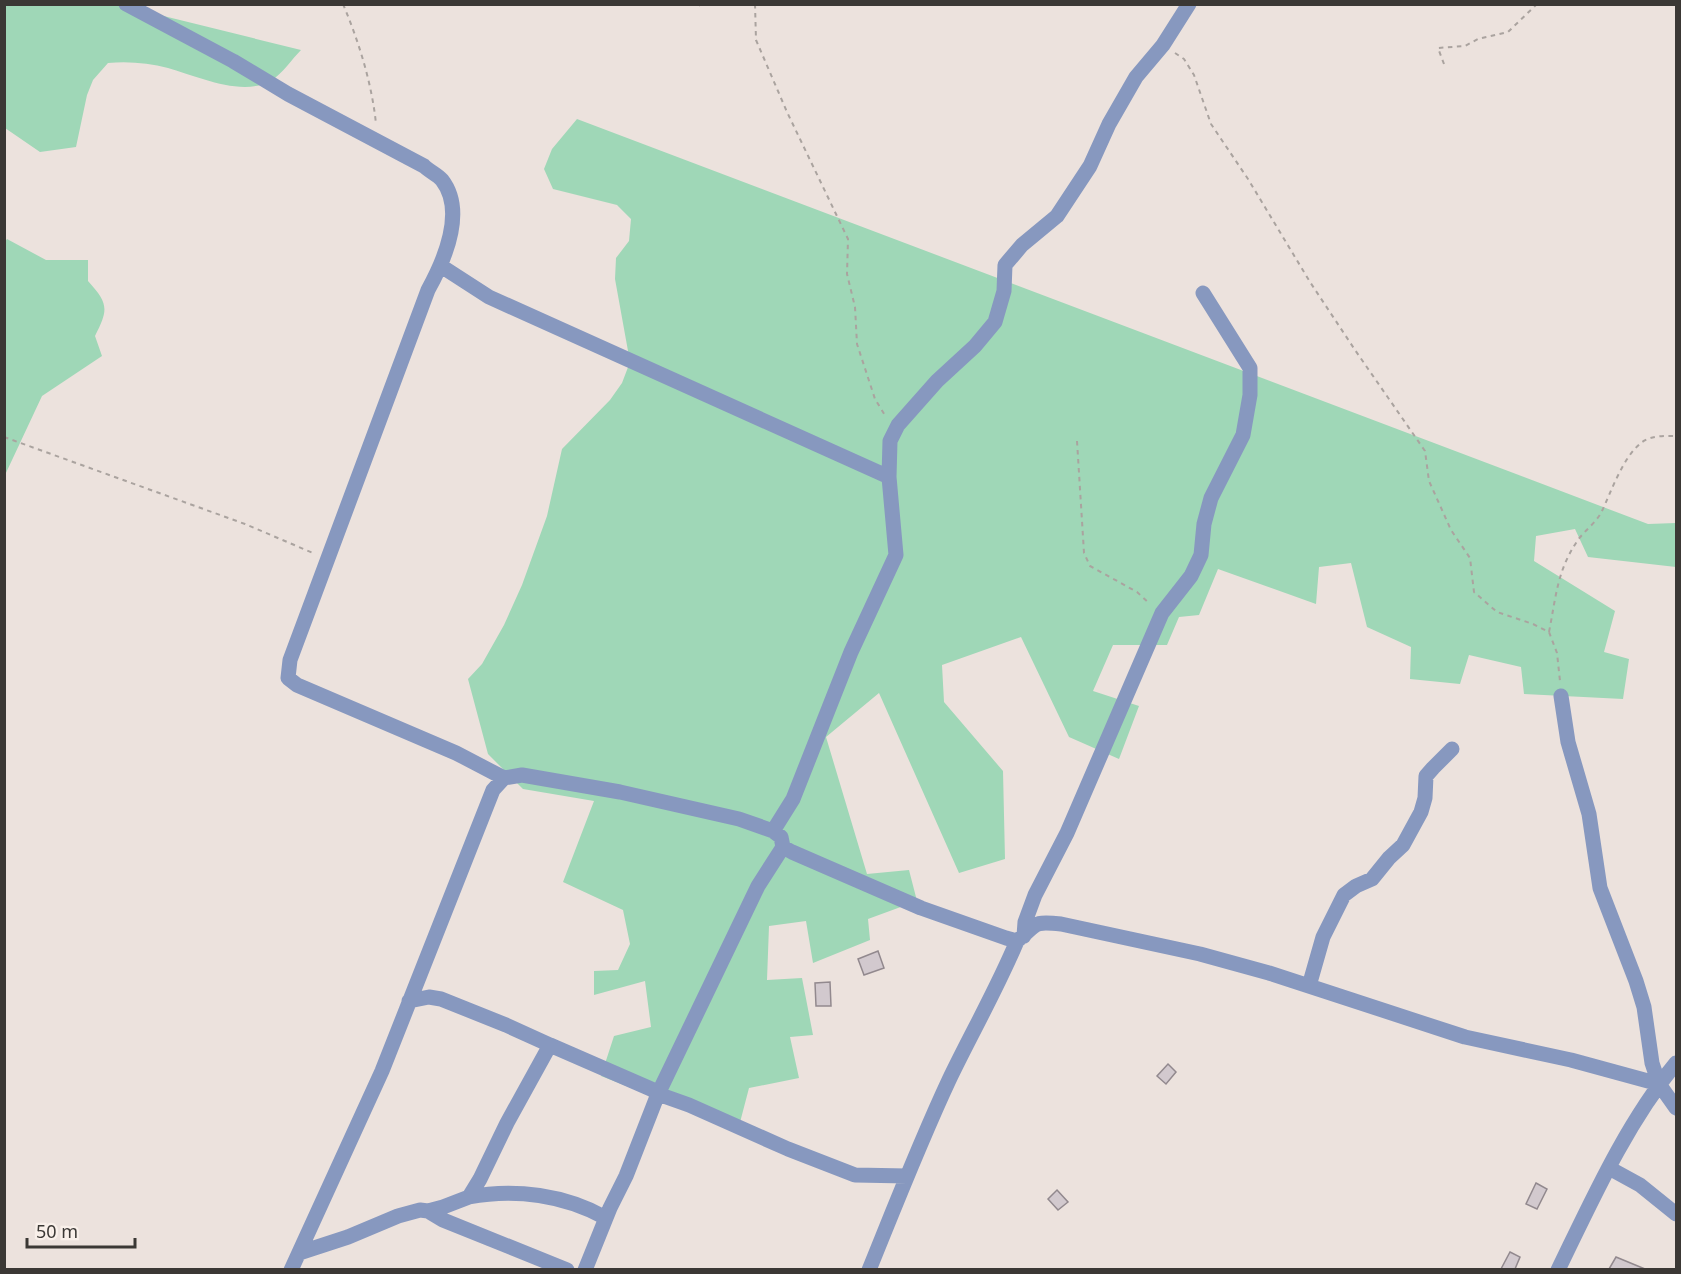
<svg xmlns="http://www.w3.org/2000/svg" width="1681" height="1274" font-family="'Noto Sans',sans-serif">
<style>
.green{fill:#9fd7b7}
.building{fill:#d2c9ce;stroke:#92898e;stroke-width:1.5}
.lines{fill:none;stroke-linecap:round;stroke-linejoin:round}
.path{stroke:#aaa39f;stroke-width:2;stroke-dasharray:4.5 4.5;stroke-linecap:butt}
.minor{stroke:#8798bf;stroke-width:15}
</style>
<rect width="100%" height="100%" fill="#ece2dd"/>
<path class="green" d="M4,5H119L301,50C293,58 281,75 272,80C243,98 197,76 168,68C149,63 128,61 108,63L93,80L87,95L76,147L40,152L5,128Z
M577,119L1648,524L1676,523V567L1588,557L1575,529L1536,536L1534,561L1615,611L1604,652L1629,659L1623,699L1524,694L1521,667L1469,655L1460,684L1410,679L1411,647L1367,627L1351,563L1319,567L1316,604L1218,569L1199,615L1179,617L1167,645H1113L1093,691L1139,706L1119,759L1069,737L1021,637L942,665L944,702L1003,771L1005,859L959,873L879,693L826,737L867,874L909,870L917,901L868,919L870,940L813,963L806,921L769,926L767,980L802,978L813,1035L790,1037L799,1078L749,1088L738,1130L601,1076L614,1036L651,1027L645,981L594,995V971L618,970L630,944L623,910L563,882L594,801L523,789L488,754L468,679L482,664L504,625L522,585L547,516L562,449L610,400L622,383L630,362L615,279L616,258L629,241L631,219L617,205L553,189L544,169L552,149Z
M7,239L46,260H88V281C108,303 109,309 95,336L102,356L42,396L5,475L4,243Z"/>
<path class="building" d="M878,951L884,968L864,975L858,959Z
M830,982L831,1006H816L815,983Z
M1168,1064L1176,1072L1166,1084L1157,1076Z
M1536,1183L1547,1189L1537,1209L1526,1204Z
M1057,1190L1068,1202L1058,1210L1048,1199Z
M1510,1252L1520,1257L1515,1269H1501Z
M1616,1257L1645,1269H1609Z"/>
<g class="lines">
<path class="path" d="M343,4C359,42 372,84 376,124
M699,4L700,6
M755,4L756,40L787,112L848,239L847,274L855,307L857,344L875,399L886,417
M1175,53L1184,59L1194,75L1211,124L1248,179L1310,282L1355,350L1425,451L1429,481L1451,530L1470,558L1474,592L1497,612L1533,624L1549,632L1557,653L1560,681
M1444,64L1438,48L1465,46L1478,39L1508,32L1537,4
M4,437L245,524L313,553
M1077,441L1084,553L1090,566L1137,592L1150,604
M1549,632C1556,597 1557,570 1578,540C1585,530 1597,522 1602,511C1611,492 1623,457 1641,443C1650,435 1666,436 1676,436"/>
<path class="minor" d="M126,4L233,61L288,94L424,166C429,171 438,175 442,180C466,211 444,261 428,290L290,660L288,678L297,685L456,753L504,778L522,775L620,792L739,819L773,831L781,837L783,847L792,852L921,908L1006,938L1017,941C1038,924 1031,921 1061,924L1200,954L1269,973L1465,1037L1571,1060L1659,1084
M441,266L489,297L889,477
M1561,696L1568,742L1589,814L1600,888L1636,981L1644,1007L1652,1063L1659,1084L1676,1108
M773,831L793,799L851,652L896,555L889,477L890,441L898,425L937,381L975,346L995,322L1004,291L1005,265L1022,245L1057,216L1090,166L1109,124L1136,77L1163,45L1189,4
M783,847L758,886L658,1094L689,1105L788,1149L855,1175L907,1176
M1024,936L1025,922L1035,895L1067,833L1162,613L1191,576L1201,555L1204,524L1211,498L1243,435L1250,395V368L1203,293
M1309,986L1323,937L1344,895L1356,886L1372,879L1389,858L1403,845L1421,812L1425,798L1426,776L1433,768L1452,749
M550,1045L651,1089L658,1094L626,1176L610,1208L585,1270
M1609,1168L1640,1185L1676,1214
M469,1197C515,1188 565,1195 606,1218
M428,1211L443,1220L567,1270
M299,1253L348,1237L398,1216L420,1210L428,1211L443,1207L469,1197L480,1179L507,1123L550,1045L506,1025L441,999L429,997L409,1001
M291,1270L382,1071L493,790L504,778
M869,1270C895,1206 920,1142 949,1080C971,1034 997,989 1017,941
M1558,1270C1593,1198 1626,1124 1676,1063"/>
</g>
<rect width="1681" height="1274" fill="none" stroke="#3b3835" stroke-width="12"/>
<path d="M27 1238v9h108v-9" fill="none" stroke="#3b3835" stroke-width="3"/>
<text x="36" y="1238" font-size="18" fill="#3b3835" stroke="#f9f0ea" stroke-width="4.5" paint-order="stroke">50 m</text>
</svg>
